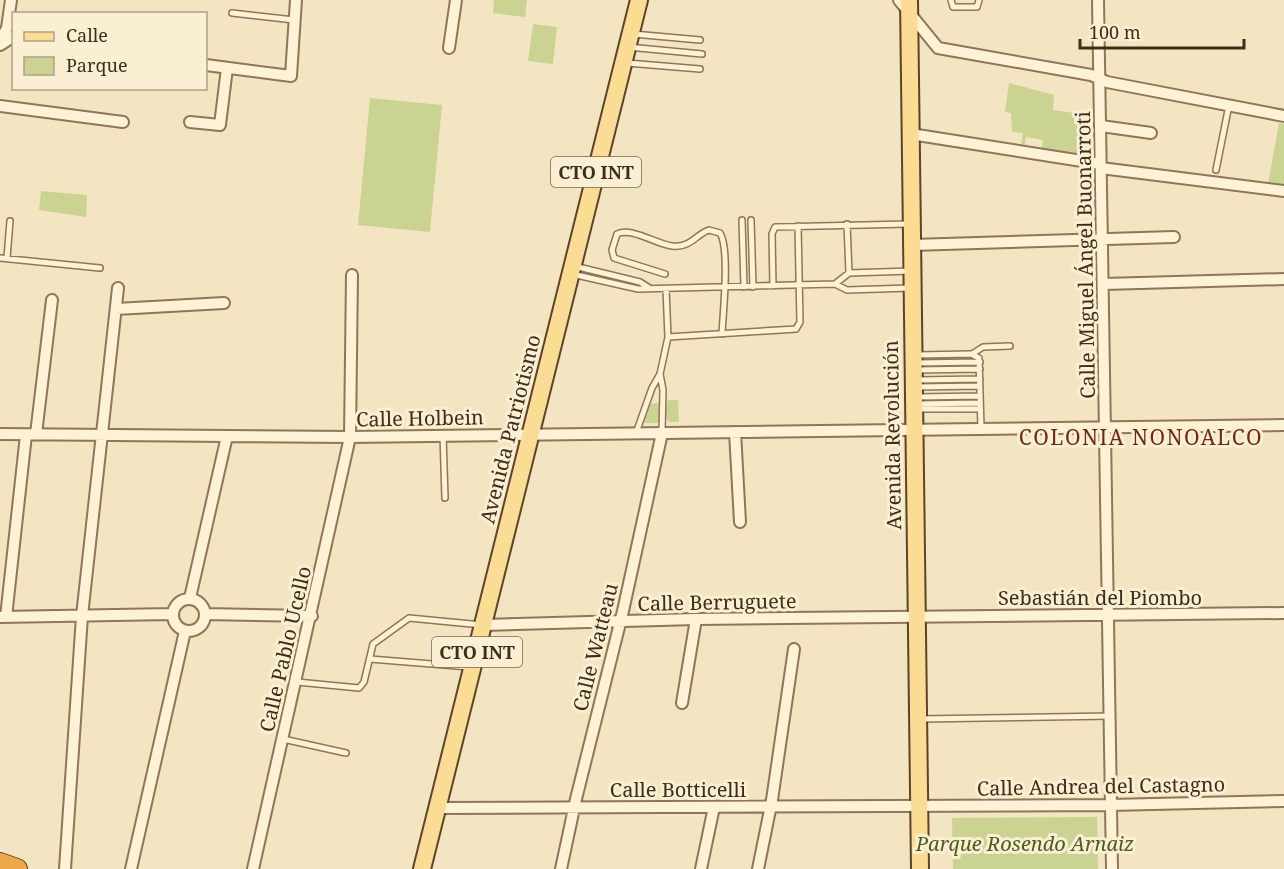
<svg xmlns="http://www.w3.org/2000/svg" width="1284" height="869" font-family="'Noto Serif',serif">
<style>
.green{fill:#cbd393}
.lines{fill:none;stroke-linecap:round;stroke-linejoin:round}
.service-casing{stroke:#907556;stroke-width:8}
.minor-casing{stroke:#907556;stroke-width:14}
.primary-casing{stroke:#5d432b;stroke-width:20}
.motorway-casing{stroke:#5d432b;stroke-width:22}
.service{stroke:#fdf1d6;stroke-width:5}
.minor{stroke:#fdf1d6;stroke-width:10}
.primary{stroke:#fbdc94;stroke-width:16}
.motorway{stroke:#eda648;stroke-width:20}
.labels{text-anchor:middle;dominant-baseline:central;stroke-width:6;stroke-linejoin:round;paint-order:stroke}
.shield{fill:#faefd2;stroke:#766753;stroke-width:1.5}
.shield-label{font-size:18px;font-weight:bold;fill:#3d2d1c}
.street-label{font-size:20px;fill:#3d2d1c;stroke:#faefd2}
.park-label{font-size:20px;font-style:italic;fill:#4d5c20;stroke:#faefd2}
.neighbourhood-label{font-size:21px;letter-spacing:1.5px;fill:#702916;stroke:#faefd2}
</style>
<rect width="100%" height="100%" fill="#f3e5c1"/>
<path class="green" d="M494,0H527L525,17L493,13Z
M533,24L557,27L553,64L528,61Z
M1009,83L1054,95L1053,110L1090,115V161L1041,153L1043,140L1026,137L1024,150H1020L1023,133L1012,132L1011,113L1005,112Z
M370,98L442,105L430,232L358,225Z
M1279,123L1284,124V187L1268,184Z
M41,191L87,195L86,217L39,210Z
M668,400H678L679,422H669L665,416Z
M660,403V423H644L650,404Z
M1097,817L1098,869H953L952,818Z"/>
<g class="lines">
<defs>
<path id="service" d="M951,0L953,7H977L979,0
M232,13L294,20
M633,34L700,40
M628,47L702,54
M627,63L700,69
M1216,170L1229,105
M742,220L744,287
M751,220L753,287
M847,224L849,273
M0,258L100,268
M7,258L10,221
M574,266L640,282L648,287
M572,274L638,289L835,284L847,290L910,288
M665,274L614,258L612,250L617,234C632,227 656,244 672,246C691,248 695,235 709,230L720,233C730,249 723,313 722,334
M835,284L849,273L911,271
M773,286L772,234L775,227L908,224
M668,337L796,329L800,322L798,226
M972,354L983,347L1010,346
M917,355L971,354L979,358L981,428
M917,363L980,362
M917,370L980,369
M660,374L663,390L662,432
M917,380L980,379
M917,387L980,386
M917,397L980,396
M917,404L980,403
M917,409H980
M636,433L652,388L660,374L668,337L666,289
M443,435L445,498
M370,659L469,667
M297,682L359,688L364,682L373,644L409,618L482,625
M919,719L1111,716
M283,739L346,753"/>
<path id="minor" d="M899,0L938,48L1091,75L1107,82L1284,116
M1098,0L1112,869
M0,41L7,28L11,0
M0,45L14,36
M449,48L456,0
M206,65L291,76L296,0
M0,106L123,122
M190,122L220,125L227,68
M1101,126L1151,133
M911,134L1101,164
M1101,168L1284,191
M912,245L1174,237
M1104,284L1284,279
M116,309L224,303
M735,432L740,522
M0,434L350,437L1284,425
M36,434L52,300
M190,598L227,436
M173 615a16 16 0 1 1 32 0a16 16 0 1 1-32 0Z
M205,614L312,616
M0,617L172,614
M6,617L26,435
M483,625L696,619L1284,613
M682,703L696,619
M437,808L1110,805L1284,801
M65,869L82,616L118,288
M131,869L185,631
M253,869L350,437L352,275
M561,869L576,799L623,611L662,433
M701,869L714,807
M758,869L772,800L794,649"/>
<path id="primary" d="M909,0L920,869
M422,869L639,0"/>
<path id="motorway" d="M0,863L17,869"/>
</defs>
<use href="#service" class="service-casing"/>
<use href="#minor" class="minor-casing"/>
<use href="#primary" class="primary-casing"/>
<use href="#motorway" class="motorway-casing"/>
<use href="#service" class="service"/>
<use href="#minor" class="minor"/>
<use href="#primary" class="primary"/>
<use href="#motorway" class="motorway"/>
</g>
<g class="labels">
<g class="shield">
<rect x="551" y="157" width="90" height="30" rx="4.5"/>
<rect x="432" y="637" width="90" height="30" rx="4.5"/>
</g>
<g class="shield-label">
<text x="596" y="172">CTO INT</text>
<text x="477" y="652">CTO INT</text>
</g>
<g class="street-label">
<text transform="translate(1085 255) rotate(-91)">Calle Miguel Ángel Buonarroti</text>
<text transform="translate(420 418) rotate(-1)">Calle Holbein</text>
<text transform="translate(510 429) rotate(-76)">Avenida Patriotismo</text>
<text transform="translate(892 435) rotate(-91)">Avenida Revolución</text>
<text x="1100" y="597">Sebastián del Piombo</text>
<text transform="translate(717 602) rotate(-1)">Calle Berruguete</text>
<text transform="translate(595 647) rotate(-76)">Calle Watteau</text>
<text transform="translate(285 649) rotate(-77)">Calle Pablo Ucello</text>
<text transform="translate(1101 786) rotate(-1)">Calle Andrea del Castagno</text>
<text x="678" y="789">Calle Botticelli</text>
</g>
<g class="park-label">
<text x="1025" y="843">Parque Rosendo Arnaiz</text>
</g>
<g class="neighbourhood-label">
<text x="1141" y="437">COLONIA NONOALCO</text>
</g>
</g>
<rect x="12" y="12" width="195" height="78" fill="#faefd2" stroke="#aea189" stroke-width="1.5"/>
<rect x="24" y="32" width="30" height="9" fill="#fbdc94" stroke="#aea189" stroke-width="1.5"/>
<text x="66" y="42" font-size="18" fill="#3d2d1c">Calle</text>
<rect x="24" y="57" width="30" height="18" fill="#cbd393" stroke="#aea189" stroke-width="1.5"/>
<text x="66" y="72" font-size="18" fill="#3d2d1c">Parque</text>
<path d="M1080 39v9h164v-9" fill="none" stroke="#3d2d1c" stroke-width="3"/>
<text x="1089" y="39" font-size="18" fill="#3d2d1c" stroke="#faefd2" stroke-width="4.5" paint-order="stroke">100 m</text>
</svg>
